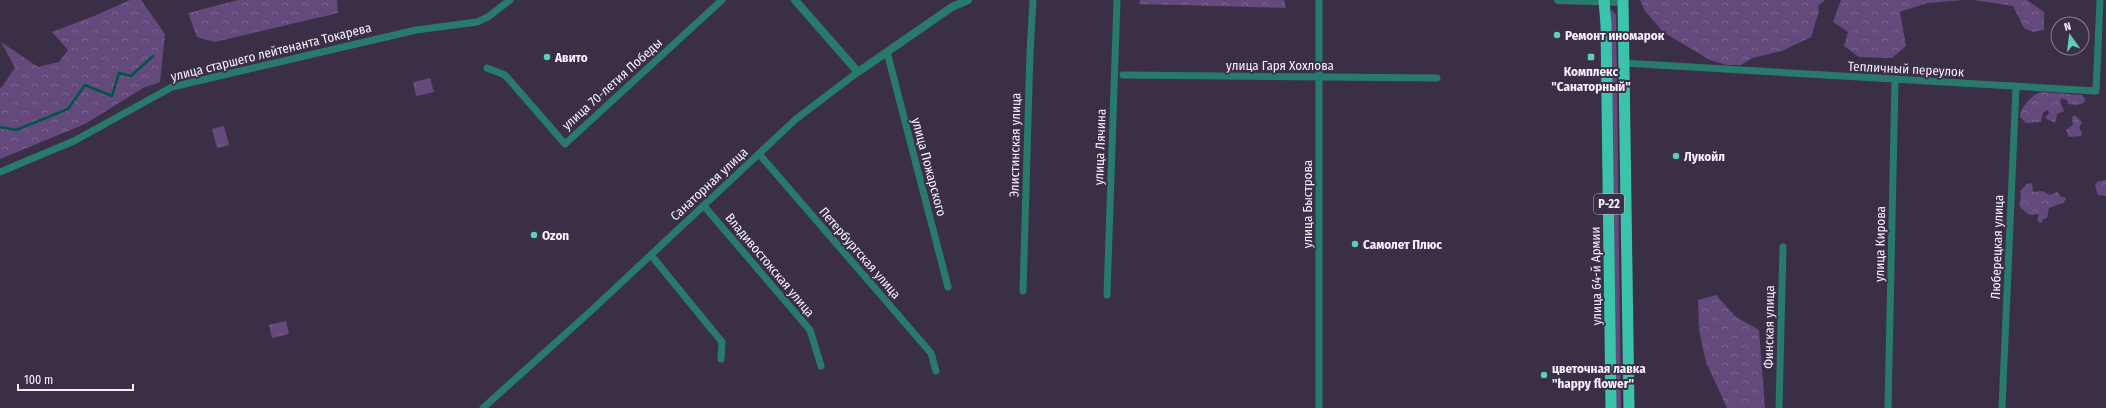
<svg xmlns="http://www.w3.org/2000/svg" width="2106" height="408" font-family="'Fira Sans Condensed',sans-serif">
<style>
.green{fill:#64497d}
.forest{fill:url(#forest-crowns)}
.park{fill:url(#park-tufts)}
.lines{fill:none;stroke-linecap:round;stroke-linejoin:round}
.stream{stroke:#005548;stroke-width:2.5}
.minor{stroke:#287b6c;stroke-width:7}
.tertiary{stroke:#287b6c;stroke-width:8}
.trunk{stroke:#3bc4ab;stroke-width:11}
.poi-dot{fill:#5eceb7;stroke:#3b2f48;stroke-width:1.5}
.labels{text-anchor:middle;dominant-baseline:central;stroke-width:4;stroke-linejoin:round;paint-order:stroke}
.shield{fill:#3b2f48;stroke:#bfb7c7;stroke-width:1}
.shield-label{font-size:12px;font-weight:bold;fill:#f7f1fe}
.poi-label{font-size:13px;font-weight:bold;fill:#f7f1fe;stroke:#3b2f48;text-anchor:start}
.street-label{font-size:13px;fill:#f7f1fe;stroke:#3b2f48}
</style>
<defs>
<pattern id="forest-crowns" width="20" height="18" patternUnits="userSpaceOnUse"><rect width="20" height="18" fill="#64497d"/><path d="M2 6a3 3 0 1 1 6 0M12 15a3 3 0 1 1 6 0" fill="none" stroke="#7b6490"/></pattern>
<pattern id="park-tufts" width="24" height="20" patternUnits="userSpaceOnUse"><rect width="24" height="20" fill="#64497d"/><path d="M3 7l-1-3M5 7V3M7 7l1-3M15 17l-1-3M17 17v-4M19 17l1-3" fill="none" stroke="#7b6490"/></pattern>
</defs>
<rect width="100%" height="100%" fill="#3b2f48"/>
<path class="green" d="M1612,10L1616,15L1621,408H1616L1610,12Z"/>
<path class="forest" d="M130,0H141L165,34L160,82L143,88L85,124L0,159V87L1,88L15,68L1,42L38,67L59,62L68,50L52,32L94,16Z
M238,0H337L338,13L215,42L197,37L188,13Z
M1140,0H1284L1286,8L1139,4Z
M1640,0H1825L1818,6L1819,11L1811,37L1782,51L1752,58L1741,65H1727L1710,60L1663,32L1645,11Z
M1841,0H1964L1927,3L1900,12L1906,46L1892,58L1859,57L1844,46L1848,32L1833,22Z
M1974,0H2027L2044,12V30L2033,32L2024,28L2013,6Z
M2041,92L2082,95L2085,99L2084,103L2076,105L2068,104L2067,100L2062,98L2060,101L2064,111L2057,114L2055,123L2045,118L2049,113L2048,110L2043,112L2041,122L2026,123L2020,117C2019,108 2033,94 2041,92Z
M2075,115L2082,122L2079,128L2082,133L2081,136L2069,137L2066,130L2073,125L2072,117Z
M2106,180V196L2098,195L2095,186L2097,182Z
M2032,183L2033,192L2042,191L2050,195L2057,192L2061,197H2065L2066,199L2063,203L2049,208L2047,218L2043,219L2042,222L2039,223L2037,219L2039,214L2030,215C2011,202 2024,204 2020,191L2027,184Z
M1716,295L1736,317L1759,330L1765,408H1727L1706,362L1699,330L1698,300Z"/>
<path class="park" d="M430,78L434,92L416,96L413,82Z
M224,126L229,145L217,148L212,129Z
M286,321L289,334L272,338L269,325Z"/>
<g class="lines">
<path class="stream" d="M0,127L16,130L68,109L85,85L112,96L119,73L131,76L153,56"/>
<path class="minor" d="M887,52L948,287
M1623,63L2096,91L2100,0
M487,68L505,75L565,144L722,0
M1123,75L1437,78
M759,154L931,353L936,371
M0,172L74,141L172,87L416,30L477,22L488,17L510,0
M704,206L810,330L821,366
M651,255L722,342L721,359
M1023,291L1030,52L1033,0
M1107,295L1117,0
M483,408L592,310L796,119L858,72
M1319,408V0
M1779,408L1783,247
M1888,408L1895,81
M2002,408L2016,87"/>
<path class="tertiary" d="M795,0L858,72L952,7L968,0
M1558,0L1624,2"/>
<path class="trunk" d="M1604,0L1606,25L1611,408
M1623,0L1629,408"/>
</g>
<g class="poi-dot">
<circle cx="1557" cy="35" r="4"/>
<circle cx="547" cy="57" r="4"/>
<rect x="1587" y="53" width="8" height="8" rx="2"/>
<circle cx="1676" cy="156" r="4"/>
<circle cx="534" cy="235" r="4"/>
<circle cx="1355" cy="244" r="4"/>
<circle cx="1544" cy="375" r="4"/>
</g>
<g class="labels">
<rect class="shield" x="1594" y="194" width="30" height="20" rx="3"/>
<g class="shield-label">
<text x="1609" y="204">Р-22</text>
</g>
<g class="poi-label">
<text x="1565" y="35">Ремонт иномарок</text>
<text x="555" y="57">Авито</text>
<text x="1591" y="71" text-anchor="middle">Комплекс<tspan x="1591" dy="15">"Санаторный"</tspan></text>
<text x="1684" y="156">Лукойл</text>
<text x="542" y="235">Ozon</text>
<text x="1363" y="244">Самолет Плюс</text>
<text x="1552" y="368">цветочная лавка<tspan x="1552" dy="15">"happy flower"</tspan></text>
</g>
<g class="street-label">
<text transform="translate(271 52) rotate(-14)">улица старшего лейтенанта Токарева</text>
<text x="1280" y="65">улица Гаря Хохлова</text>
<text transform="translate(1906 69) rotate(3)">Тепличный переулок</text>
<text transform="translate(612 84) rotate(-42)">улица 70-летия Победы</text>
<text transform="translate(1015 145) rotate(-89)">Элистинская улица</text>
<text transform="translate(1100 147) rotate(-88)">улица Лячина</text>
<text transform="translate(929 167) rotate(75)">улица Пожарского</text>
<text transform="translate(709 184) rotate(-43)">Санаторная улица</text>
<text transform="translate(1307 204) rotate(-90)">улица Быстрова</text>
<text transform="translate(1880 244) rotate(-89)">улица Кирова</text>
<text transform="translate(1997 247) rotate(-88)">Люберецкая улица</text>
<text transform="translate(860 253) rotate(49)">Петербургская улица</text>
<text transform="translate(770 265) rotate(50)">Владивостокская улица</text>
<text transform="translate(1596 276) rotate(-91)">улица 64-й Армии</text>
<text transform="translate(1769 327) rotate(-89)">Финская улица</text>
</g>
</g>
<g transform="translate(2070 36) rotate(346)"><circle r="19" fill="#3b2f48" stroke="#867d91"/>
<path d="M0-3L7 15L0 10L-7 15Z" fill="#5eceb7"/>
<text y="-6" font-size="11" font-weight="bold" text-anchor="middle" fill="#f7f1fe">N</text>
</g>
<path d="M18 384v6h115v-6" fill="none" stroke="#f7f1fe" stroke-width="2"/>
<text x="24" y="384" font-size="12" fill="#f7f1fe" stroke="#3b2f48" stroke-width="3" paint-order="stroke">100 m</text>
</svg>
